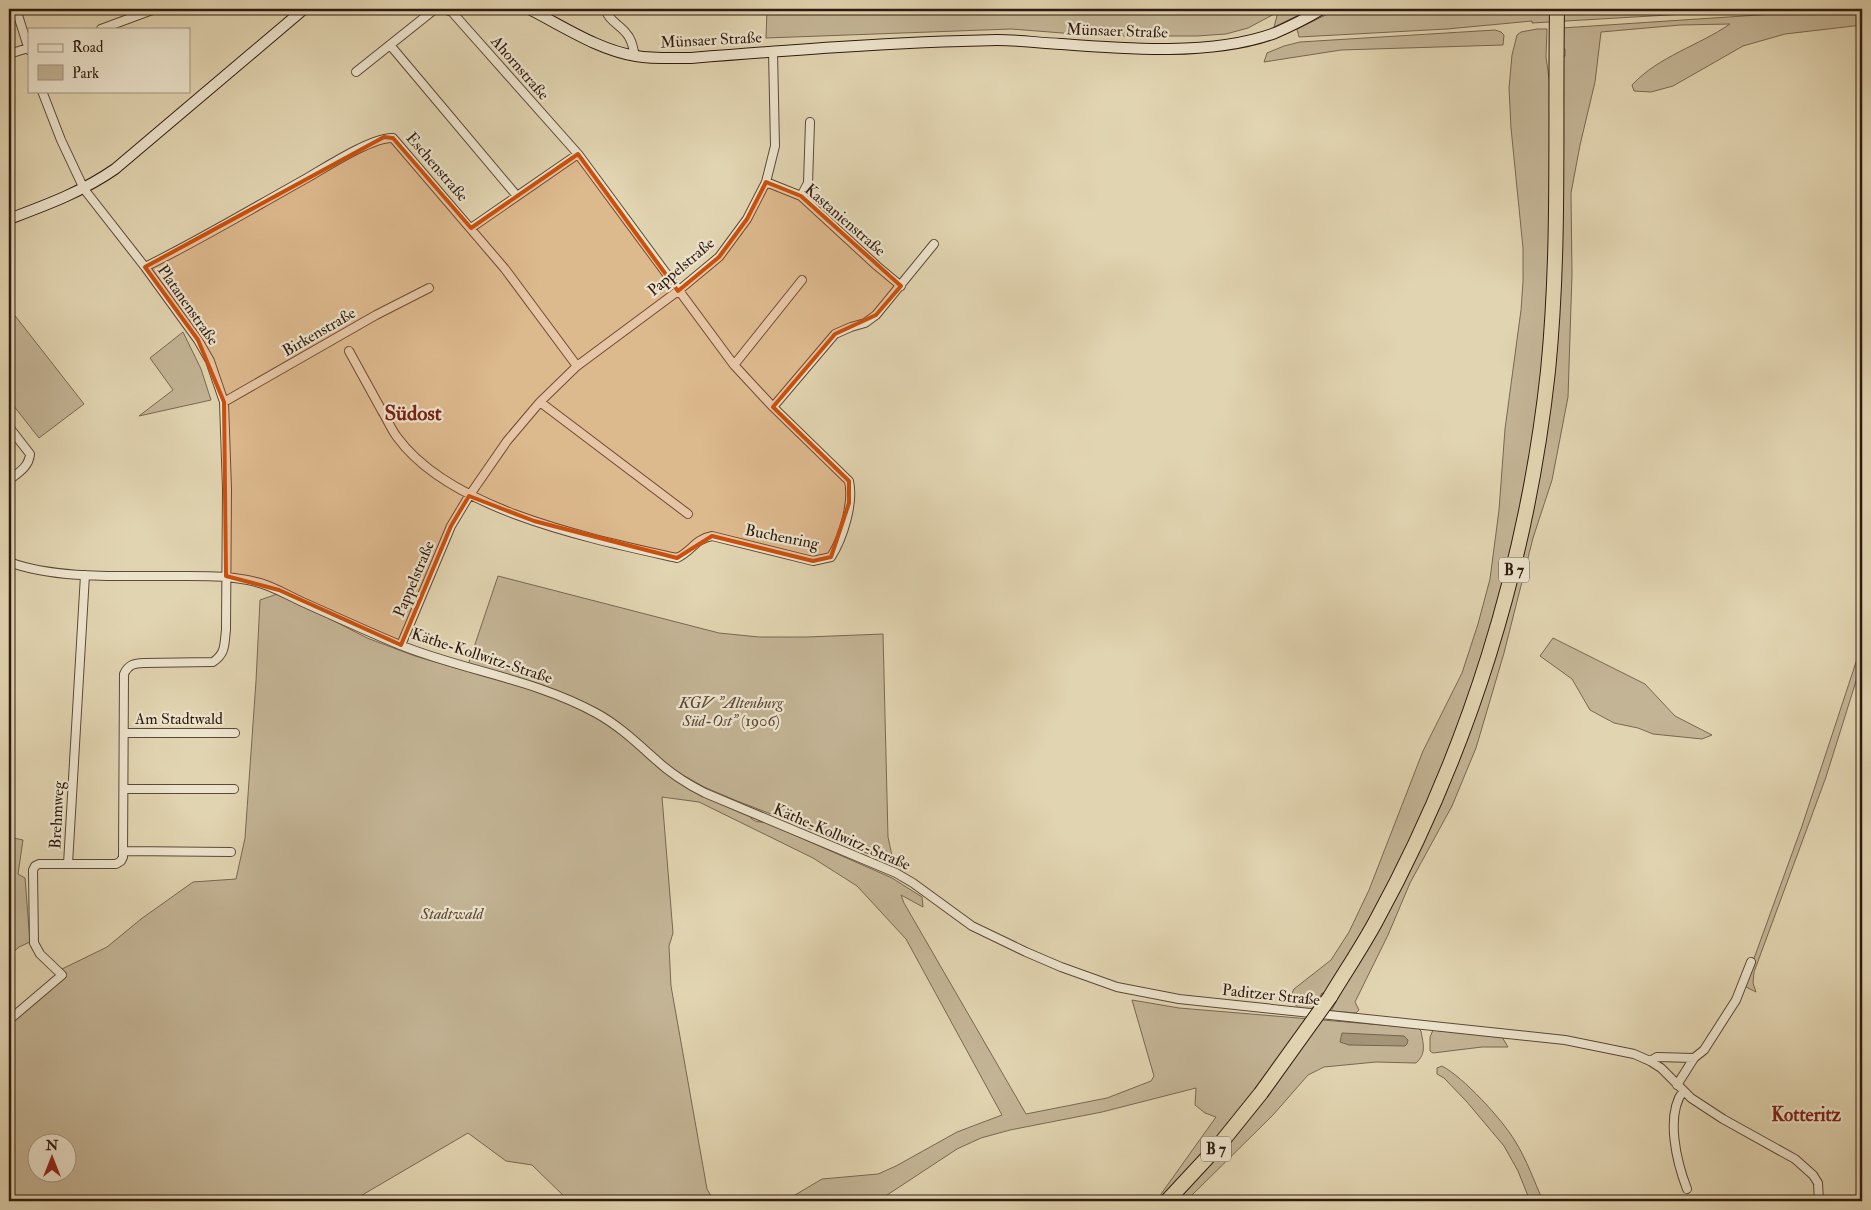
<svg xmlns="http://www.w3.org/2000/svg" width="1871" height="1210" font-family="'IM FELL Double Pica',serif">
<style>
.green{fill:#c3b495;stroke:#796752;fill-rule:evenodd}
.water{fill:#a49579;stroke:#75644f}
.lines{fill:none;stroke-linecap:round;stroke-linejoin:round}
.street-casing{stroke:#5c4837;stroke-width:10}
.secondary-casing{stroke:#2f1a0f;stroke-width:12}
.highway-casing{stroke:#2f1a0f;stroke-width:16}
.street{stroke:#ece3cc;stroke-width:8}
.secondary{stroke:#ece3cc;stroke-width:10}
.highway{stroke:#e1d4b0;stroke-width:14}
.highway-bridge-casing{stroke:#2f1a0f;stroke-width:16;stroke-linecap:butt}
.highway-bridge{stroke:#e1d4b0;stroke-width:14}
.marked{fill:#cc500c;fill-opacity:0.2;stroke:#cc500c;stroke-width:4;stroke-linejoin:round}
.labels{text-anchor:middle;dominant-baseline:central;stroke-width:4.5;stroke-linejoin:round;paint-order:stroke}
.shield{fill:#ece3cc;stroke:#685648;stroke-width:1}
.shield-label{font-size:15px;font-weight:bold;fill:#2f1a0f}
.street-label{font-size:16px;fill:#2f1a0f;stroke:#ece3cc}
.park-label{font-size:16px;font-style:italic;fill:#5b4837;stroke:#ece3cc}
.quarter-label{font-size:19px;font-weight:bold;fill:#7a1f14;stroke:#ece3cc}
.district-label{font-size:21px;font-weight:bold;fill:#7a1f14;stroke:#ece3cc}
</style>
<rect width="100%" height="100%" fill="#e1d4b0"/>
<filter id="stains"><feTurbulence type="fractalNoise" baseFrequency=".004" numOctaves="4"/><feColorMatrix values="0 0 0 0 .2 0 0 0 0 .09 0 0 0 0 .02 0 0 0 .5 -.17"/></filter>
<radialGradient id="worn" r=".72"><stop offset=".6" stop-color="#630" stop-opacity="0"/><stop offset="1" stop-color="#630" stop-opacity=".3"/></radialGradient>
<path class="green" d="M767,9H1277L1279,11L1283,9H1311L1274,27L1278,12L1248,28L1226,34L1197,36H1101L1011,29L766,38Z
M1338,9H1770L1532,23V21L1447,29L1299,37L1297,29Z
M1849,9H1862V25L1785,34L1743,46L1673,86L1651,92L1634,91L1632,85C1659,56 1698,46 1730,24L1680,25L1601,32L1595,82L1580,145L1571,193L1572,275L1568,397L1552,480L1533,538L1504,653L1476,748L1452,806L1410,883L1388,935L1355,1002L1359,1010L1356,1013L1331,1011L1423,842L1460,758L1493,665L1520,567L1540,469L1562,56H1565V49L1562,48V28Z
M1537,29H1547L1546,57L1550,85L1549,267L1542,370L1529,467L1509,565L1497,611L1449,754L1412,837L1370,920L1325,994L1322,993L1312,1009L1299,1008L1292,1002V993L1294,989L1331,960L1349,932L1369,890L1423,751L1462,673L1478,624L1490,579L1499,510L1505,429L1521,310L1523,281V248L1511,128L1509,88L1512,55L1517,35L1521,32Z
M1495,30L1501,32L1504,35L1503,45L1341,50L1264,62L1267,53L1284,46L1300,42Z
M9,308L84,404L39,438L9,400Z
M183,332L201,369L211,400L139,416L173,390L150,358Z
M498,576L719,633L759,637H807L883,634L888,837L894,865L813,830L737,801L704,787L667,766H659L749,815C753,822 757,822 765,822L892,878L922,897L923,907L901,895L904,903L1026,1114L1107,1098L1151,1081L1154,1076L1132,1000L1179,1008L1418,1028L1421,1031C1423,1044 1427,1053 1416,1063L1376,1062L1324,1067L1308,1075L1273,1115L1186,1201H1156L1216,1117L1205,1113L1195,1105L1196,1088L1102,1112L1010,1130L981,1138L957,1149L878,1201H785L822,1179L878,1174L896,1166L957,1132L1002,1115L906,939L857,886L813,858L699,802L662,797L673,933L669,946L671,986L707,1189L714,1201H569L532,1165L506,1161L468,1133L352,1201H9V1016L62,969L107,947L141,919L193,882L236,879L245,838L256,681L260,600L280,593L367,638L415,656L466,671ZM38,1142H68V1172H38Z
M1553,638L1645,684L1675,716L1712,735L1702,739L1653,734L1638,728L1614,723L1590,710L1572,679L1540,656Z
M1862,644V662L1826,777L1754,972L1753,983L1756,992L1744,986L1802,826Z
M9,837L23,840L18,874L25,878L30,942L19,947L9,956Z
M1433,1030L1502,1037L1508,1047H1482L1433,1053L1430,1051V1037Z
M1442,1066C1463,1077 1502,1119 1515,1141C1527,1160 1534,1181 1543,1201H1530L1518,1171L1504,1146L1467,1102L1444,1078L1437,1074V1068Z"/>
<path class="water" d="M1342,1033L1404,1036L1408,1040L1407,1044L1405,1046L1349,1045L1340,1042Z"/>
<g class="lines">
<defs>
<path id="street" d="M16,9L29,50
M605,9C609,21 619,24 626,33C632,39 633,48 635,56
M101,29L155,9
M390,45L517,196
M9,54L28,48
M766,182L801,196L877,266L901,286
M801,196L808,183L810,122
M471,228L578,154
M145,267C200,240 253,208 307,178C326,167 372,137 393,138L505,269L577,366
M349,351C360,371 371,391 382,411C387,419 391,429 397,437C451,511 592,539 677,558C691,552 695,539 712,536L813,561L831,557C843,538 854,503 849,481L773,407L734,365L578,154L452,12L444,9H435L356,72
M734,365L802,280
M224,402L376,315L429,288
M540,402L688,514
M773,407L835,334L851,327L865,323L876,315L934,244
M9,427L30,454C29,467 18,473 9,480
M9,562C59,581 134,575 188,576C211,576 233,576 256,582C274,586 290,597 307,604C338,618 369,632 400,645C465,671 534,679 596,713C618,725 636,742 655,759C670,773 687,784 705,793L896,873L913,883L972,926L1026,952L1061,967L1117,987L1179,999L1565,1040L1634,1054L1650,1061L1661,1068L1691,1098L1723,1119L1795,1159L1813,1175L1818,1183L1819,1201
M401,645L451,526L469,496L507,441L540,402L577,366L678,291L719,257L747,219L766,182L775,146L773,52
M124,733H235
M124,789H234
M124,851L231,852
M68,864L85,575
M9,1020L62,975L40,954L34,943L33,870L35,866L39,864H116L121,861L123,857L124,674C128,665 134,663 144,663L213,662C226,653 224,645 226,630L227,489L224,402L210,361L198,340L145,267L84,189L61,140L42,91
M1650,1061L1657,1057L1694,1058L1704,1050L1736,1000L1751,962
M1677,1085L1694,1058
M1683,1091C1665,1116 1677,1163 1687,1189"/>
<path id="secondary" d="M529,9C563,26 598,50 636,56C654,59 672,58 691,58C792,50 894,42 997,40C1018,40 1039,43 1061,44C1125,49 1213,56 1275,33C1291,26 1307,18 1322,9
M9,219C46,205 82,192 115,169L304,9"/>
<path id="highway" d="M1330,997C1345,972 1362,947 1376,921C1469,751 1527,564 1548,371C1560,251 1555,130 1557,9
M1167,1201L1220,1144L1261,1093"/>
</defs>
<use href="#street" class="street-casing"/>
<use href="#secondary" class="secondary-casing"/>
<use href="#highway" class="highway-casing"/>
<use href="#street" class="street"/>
<use href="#secondary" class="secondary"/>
<use href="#highway" class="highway"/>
<defs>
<path id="highway-bridge" d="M1261,1093L1330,997"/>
</defs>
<use href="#highway-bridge" class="highway-bridge-casing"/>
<use href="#highway-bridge" class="highway-bridge"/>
</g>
<path class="marked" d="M384,137L393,138L471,228L578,154L678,291L719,257L747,219L766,182L801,196L901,286L876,315L835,334L773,407L849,481V503L831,557L813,561L712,536L677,558L534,521L469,496L451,526L401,645L279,590L226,576L224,402L198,340L145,267Z"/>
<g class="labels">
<g class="shield">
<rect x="1499" y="557.5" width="30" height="25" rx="4"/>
<rect x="1201" y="1136.5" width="30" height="25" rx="4"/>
</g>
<g class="shield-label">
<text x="1514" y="570">B 7</text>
<text x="1216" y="1149">B 7</text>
</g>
<g class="street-label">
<text transform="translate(1117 31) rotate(2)">Münsaer Straße</text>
<text transform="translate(711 40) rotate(-3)">Münsaer Straße</text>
<text transform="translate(520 68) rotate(49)">Ahornstraße</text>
<text transform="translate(437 167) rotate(49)">Eschenstraße</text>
<text transform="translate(845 220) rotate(41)">Kastanienstraße</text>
<text transform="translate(681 267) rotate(-40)">Pappelstraße</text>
<text transform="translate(188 305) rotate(55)">Platanenstraße</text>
<text transform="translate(319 332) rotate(-30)">Birkenstraße</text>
<text transform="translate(782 537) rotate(11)">Buchenring</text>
<text transform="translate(414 579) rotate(-67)">Pappelstraße</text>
<text transform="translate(482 656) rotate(18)">Käthe-Kollwitz-Straße</text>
<text x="179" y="719">Am Stadtwald</text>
<text transform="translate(57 815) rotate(-87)">Brehmweg</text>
<text transform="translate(842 837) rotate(23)">Käthe-Kollwitz-Straße</text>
<text transform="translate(1271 995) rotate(6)">Paditzer Straße</text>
</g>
<g class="park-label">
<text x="731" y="703">KGV "Altenburg<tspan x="731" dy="18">Süd-Ost" (1906)</tspan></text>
<text x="452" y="914">Stadtwald</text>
</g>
<g class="quarter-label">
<text x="1806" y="1115">Kotteritz</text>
</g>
<g class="district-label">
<text x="413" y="413">Südost</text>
</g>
</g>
<rect width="1871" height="1210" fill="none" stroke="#e1d4b0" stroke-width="30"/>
<rect x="10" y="10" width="1851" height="1190" fill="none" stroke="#2f1a0f" stroke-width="2.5"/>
<rect x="15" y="15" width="1841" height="1180" fill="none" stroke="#2f1a0f"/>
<rect x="28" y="28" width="162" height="65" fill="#ece3cc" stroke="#a09380"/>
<rect x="38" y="44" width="25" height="8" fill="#ece3cc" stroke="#a09380"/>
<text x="72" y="52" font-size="15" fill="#2f1a0f">Road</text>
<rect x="38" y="65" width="25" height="15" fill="#c3b495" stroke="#a09380"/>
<text x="72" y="78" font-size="15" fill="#2f1a0f">Park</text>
<g transform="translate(52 1158)"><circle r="24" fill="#ece3cc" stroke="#a09380"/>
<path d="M0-4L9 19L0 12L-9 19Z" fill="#8f2418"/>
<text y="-8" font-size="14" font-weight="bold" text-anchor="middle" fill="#2f1a0f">N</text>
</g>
<rect width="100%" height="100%" filter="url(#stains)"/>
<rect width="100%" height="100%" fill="url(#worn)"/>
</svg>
